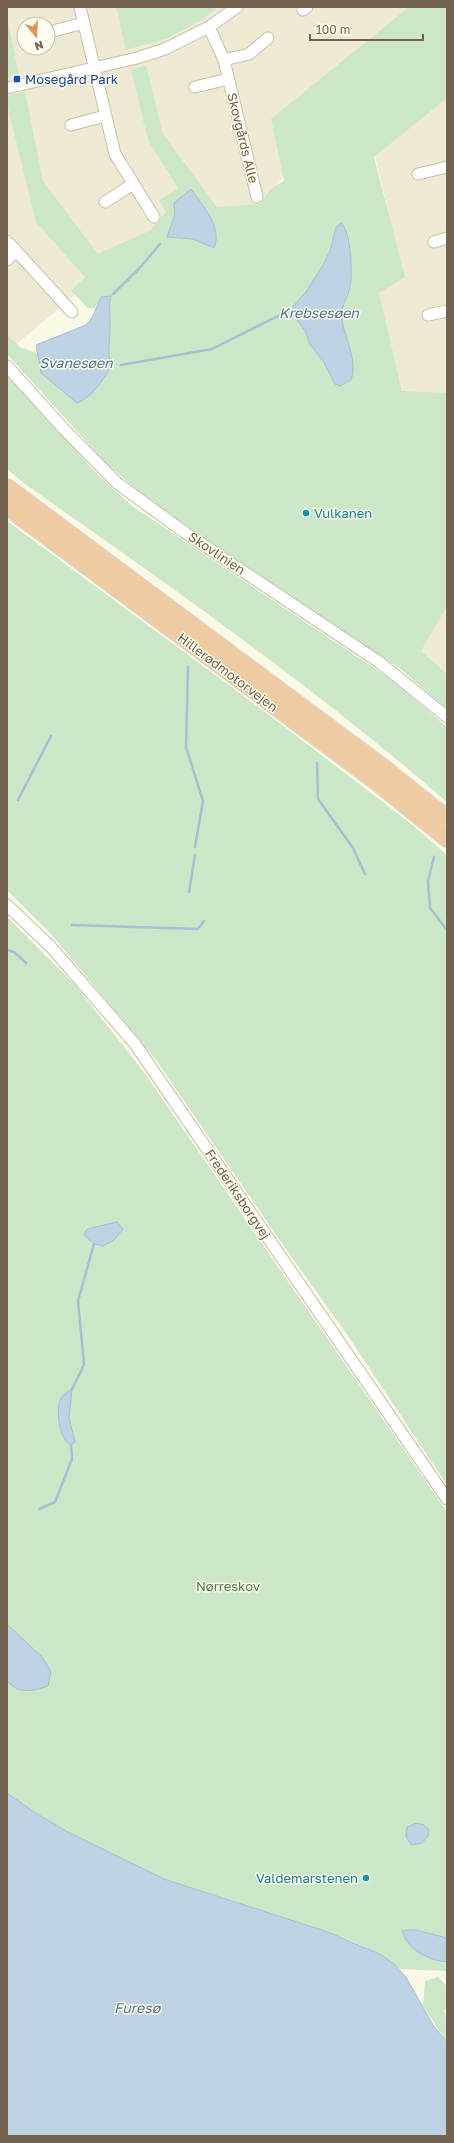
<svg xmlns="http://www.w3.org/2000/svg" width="454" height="2143" font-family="'Golos Text',sans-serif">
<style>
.residential{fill:#eee9d3;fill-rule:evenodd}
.green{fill:#cbe7c7}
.water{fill:#bdd3e3;stroke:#a4c0d3}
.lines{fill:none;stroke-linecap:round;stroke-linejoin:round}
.stream{stroke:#a4c0d3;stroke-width:2.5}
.minor-casing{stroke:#c9c0ac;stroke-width:13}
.highway-casing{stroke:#dad7d1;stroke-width:18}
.minor{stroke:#fff;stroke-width:11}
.highway{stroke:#efcba4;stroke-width:16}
.transit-dot{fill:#1a4fb4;stroke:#fdfbed;stroke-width:1.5}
.culture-dot{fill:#0f9aa8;stroke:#fdfbed;stroke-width:1.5}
.labels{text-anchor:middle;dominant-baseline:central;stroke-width:3;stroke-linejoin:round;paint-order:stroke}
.transit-label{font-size:13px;fill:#164399;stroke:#fdfbed;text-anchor:start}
.street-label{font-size:13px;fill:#72644e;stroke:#fdfbed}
.culture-label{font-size:13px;fill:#0d838f;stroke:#fdfbed;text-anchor:start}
.park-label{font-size:13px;fill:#4b7c4a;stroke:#fdfbed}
.water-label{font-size:14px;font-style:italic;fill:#507591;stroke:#fdfbed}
</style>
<rect width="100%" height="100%" fill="#faf8e7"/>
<path class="residential" d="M7,7H413L271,120L287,171L261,209L160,234L89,283L8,351ZM24,24H48V48H24Z
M447,94V393H403L377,292L402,272L375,155Z
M447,605V674L418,649Z"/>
<path class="green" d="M116,7H216L217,8L201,20L168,38L126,50Z
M409,7H447V98L374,157L405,277L379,293L402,391L447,393V606L421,651L447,674V709L399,668L179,521L131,485L106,463L7,354V335L20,347L37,353L41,373L111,366C107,351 110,343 110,328C111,317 108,306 110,296L101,297L95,308H88L71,291L85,277L36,222L7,104V96L25,92L43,181L98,254L151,230L166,212L159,200L178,188L148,140L131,70L146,65L163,134L217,207L261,204L270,189L284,181L271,119Z
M7,17L19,75L7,78Z
M7,374L97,474L132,506L392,680L447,727V802C314,687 169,585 25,484L7,469Z
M7,521L269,715L410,823L447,855V1485L346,1333L281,1242L156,1060L50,933L7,890Z
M7,917L75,985L143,1071L447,1512V1971L400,1969L380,1954L352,1941L164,1879L66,1831L34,1812L7,1793Z
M438,1977L447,1986V2008L444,2010L447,2022V2042L423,2006L425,1981Z"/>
<path class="water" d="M191,189C202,205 223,227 214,248L193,239L167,237L175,214L174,203Z
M341,223C351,232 353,273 350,286C349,296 342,303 342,313C341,335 359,357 351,380L340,386L335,384L323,361L309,343L306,332L290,310L306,292L323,265L330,251L336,227Z
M111,296C108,306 111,317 110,328C110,342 107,351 111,366C103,380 93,397 77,403L41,373L36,345L86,325L92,318L101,297Z
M117,1222L123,1229L114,1240L103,1246L94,1244L84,1235L87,1229Z
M72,1389L69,1418L75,1442L71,1445C59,1439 57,1414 59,1403C61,1396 67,1392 72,1389Z
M7,1624L42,1657L51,1672L48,1686C32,1691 20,1695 7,1681Z
M7,1793L34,1812L66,1831L164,1879L325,1931L380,1954L394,1964L406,1977L433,2025L447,2042V2136H7Z
M417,1823L424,1825L429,1830L428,1836L422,1843L411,1845L406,1836L407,1827Z
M402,1930H416L447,1938V1962C428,1960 407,1950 402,1930Z"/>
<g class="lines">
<path class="stream" d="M113,294L138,270L160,244
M121,365L212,349L290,310
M188,667L186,747L203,801L195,847
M317,763L318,799L353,848L365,874
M18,800L51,736
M434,857L428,881L430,908L447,930
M189,892L195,855
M72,925L198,929L204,921
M7,950L14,952L26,963
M72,1389L84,1365L78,1301L94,1244
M39,1509L55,1502L72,1459L71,1445"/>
<defs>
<path id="minor" d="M80,7L115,154L154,217
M303,10L307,7
M209,27L224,60L257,197
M49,32L84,23
M224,60L249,54L268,38
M195,87L228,79
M7,88L137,58L165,49L209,27L237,7
M71,125L105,116
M418,174L447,167
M105,202L133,184
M7,241L72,312
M434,242L447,238
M7,260L16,251
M428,315L447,311
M7,366L63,428L117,483L184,532L379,662L447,717
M7,905L51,947L135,1044L447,1499"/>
<path id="highway" d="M7,487L383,767L447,818
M7,507L375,781L447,839"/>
</defs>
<use href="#minor" class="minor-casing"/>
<use href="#highway" class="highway-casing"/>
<use href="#minor" class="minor"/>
<use href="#highway" class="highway"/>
</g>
<rect class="transit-dot" x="13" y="75" width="8" height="8" rx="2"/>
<g class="culture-dot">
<circle cx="306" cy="513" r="4"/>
<circle cx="366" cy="1878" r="4"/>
</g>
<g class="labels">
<g class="transit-label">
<text x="25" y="79">Mosegård Park</text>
</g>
<g class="street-label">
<text transform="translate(243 138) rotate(76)">Skovgårds Alle</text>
<text transform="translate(217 553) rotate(34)">Skovlinien</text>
<text transform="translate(228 672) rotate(37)">Hillerødmotorvejen</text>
<text transform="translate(238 1194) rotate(56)">Frederiksborgvej</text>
</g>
<g class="culture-label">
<text x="314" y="513">Vulkanen</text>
<text x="358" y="1878" text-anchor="end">Valdemarstenen</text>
</g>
<g class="park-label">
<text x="228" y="1586">Nørreskov</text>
</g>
<g class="water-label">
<text x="319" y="312">Krebsesøen</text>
<text x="76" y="362">Svanesøen</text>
<text x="137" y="2007">Furesø</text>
</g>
</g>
<rect width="454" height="2143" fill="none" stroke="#72644e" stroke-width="16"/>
<g transform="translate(36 36) rotate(162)"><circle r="19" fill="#fdfbed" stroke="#c5bfad"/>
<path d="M0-3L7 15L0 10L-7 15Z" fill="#da9657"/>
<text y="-6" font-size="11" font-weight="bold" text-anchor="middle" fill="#72644e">N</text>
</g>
<path d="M310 34v6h113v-6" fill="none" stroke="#72644e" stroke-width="2"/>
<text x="316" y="34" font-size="12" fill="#72644e" stroke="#fdfbed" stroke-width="3" paint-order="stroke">100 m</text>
</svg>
